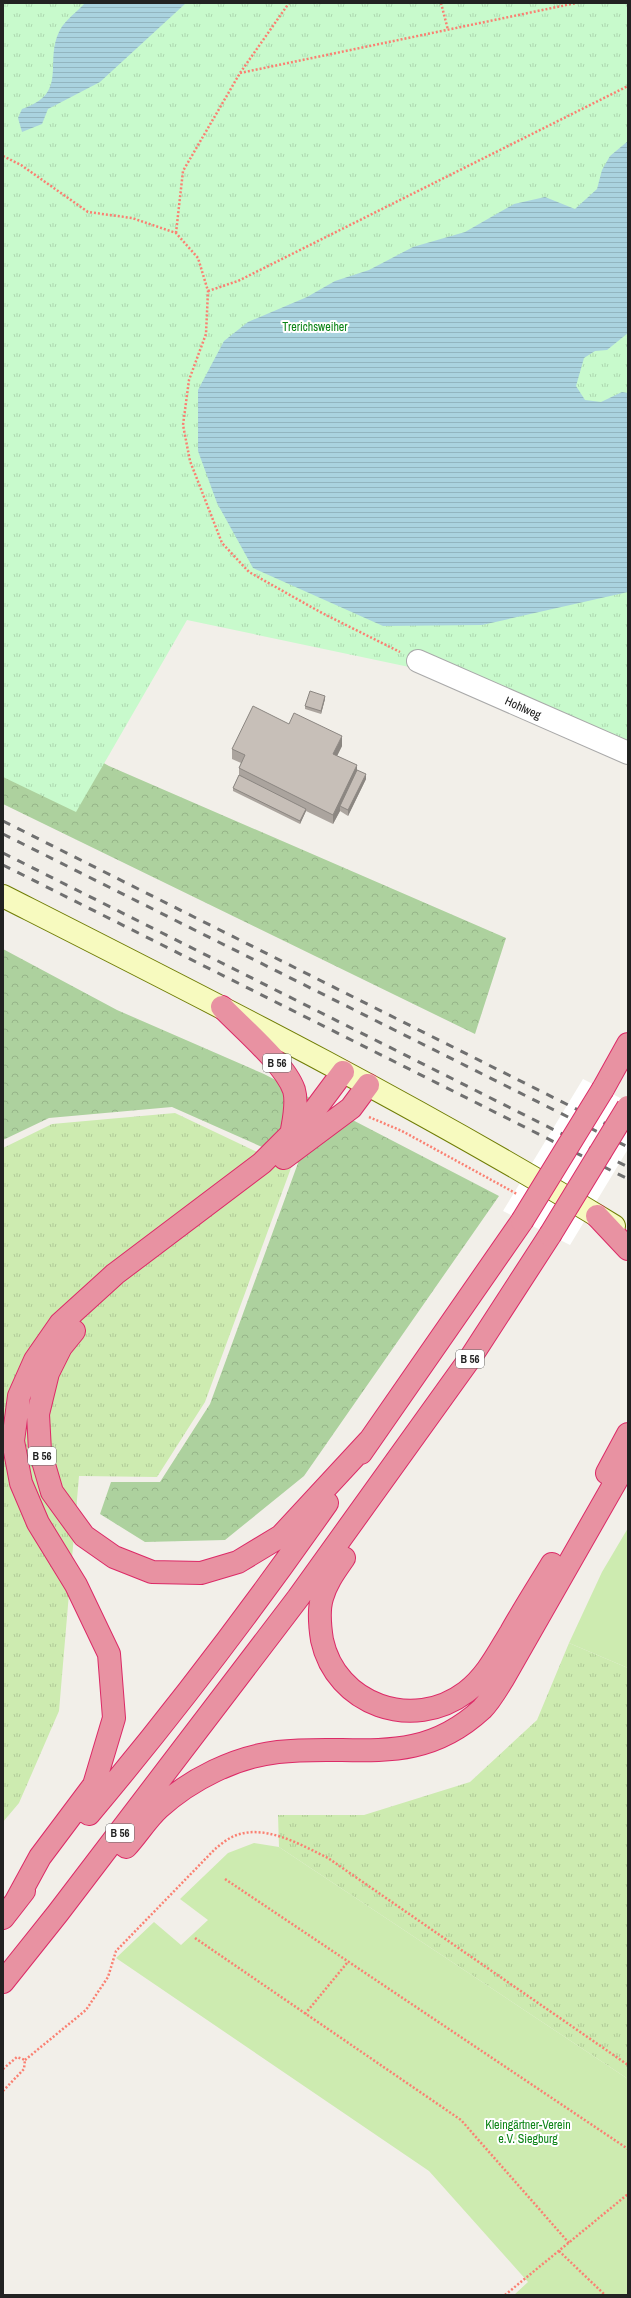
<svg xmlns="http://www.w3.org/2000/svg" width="631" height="2298" font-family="'Archivo Narrow',sans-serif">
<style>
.grass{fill:url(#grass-tufts)}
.forest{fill:url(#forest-crowns)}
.park{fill:url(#park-tufts)}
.garden{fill:#cdebb0}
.water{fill:url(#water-rules)}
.pier{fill:#fff}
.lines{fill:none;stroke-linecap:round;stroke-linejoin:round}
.street-casing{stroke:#a9a9a9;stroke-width:24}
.secondary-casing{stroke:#707d05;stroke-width:24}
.highway-casing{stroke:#dc2a67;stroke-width:24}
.path{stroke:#fa8072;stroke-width:2.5;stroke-dasharray:2 2;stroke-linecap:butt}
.street{stroke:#fff;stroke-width:22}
.secondary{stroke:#f7fabf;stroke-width:22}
.highway{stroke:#e892a2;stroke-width:22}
.rail{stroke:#707070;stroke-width:3;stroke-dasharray:8 8;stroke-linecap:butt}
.highway-bridge-casing{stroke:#dc2a67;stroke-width:24;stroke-linecap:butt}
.highway-bridge{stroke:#e892a2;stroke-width:22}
.wall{fill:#aba49e}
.shaded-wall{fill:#8b8681}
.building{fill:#c7bfb8;stroke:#8b8681}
.labels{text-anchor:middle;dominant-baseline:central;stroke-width:4;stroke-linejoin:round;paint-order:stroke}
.shield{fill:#fff;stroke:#646464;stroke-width:1}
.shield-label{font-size:11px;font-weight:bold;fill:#222}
.park-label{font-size:12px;fill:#0c8416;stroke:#fff}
.street-label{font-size:12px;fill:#222;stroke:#fff}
</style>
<defs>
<pattern id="grass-tufts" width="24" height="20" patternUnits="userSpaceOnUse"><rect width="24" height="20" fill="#cdebb0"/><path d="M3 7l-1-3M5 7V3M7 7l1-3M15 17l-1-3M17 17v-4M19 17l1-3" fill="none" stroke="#b0c997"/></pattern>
<pattern id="forest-crowns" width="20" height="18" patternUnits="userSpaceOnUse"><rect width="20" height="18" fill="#add19e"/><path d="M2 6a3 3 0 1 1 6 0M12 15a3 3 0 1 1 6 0" fill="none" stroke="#95b388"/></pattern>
<pattern id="park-tufts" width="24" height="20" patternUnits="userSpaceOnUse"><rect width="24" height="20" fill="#c8facc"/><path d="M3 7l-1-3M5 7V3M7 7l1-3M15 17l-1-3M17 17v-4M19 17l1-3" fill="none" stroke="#acd6af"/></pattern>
<pattern id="water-rules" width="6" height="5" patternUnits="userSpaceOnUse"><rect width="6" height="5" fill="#aad3df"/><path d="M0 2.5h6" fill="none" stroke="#92b5bf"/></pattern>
</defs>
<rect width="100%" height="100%" fill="#f2efe9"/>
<path class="grass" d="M175,1113L291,1168L205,1402L157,1477L79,1476L59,1711L19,1803L3,1822V1148L52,1124Z
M569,1643L628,1668V2079L279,1847L278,1815H364L470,1782L537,1720Z"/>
<path class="forest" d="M89,755L109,766L506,938L475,1034L3,804V756Z
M3,949L117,1010L264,1074L499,1196L304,1476L225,1540L145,1542L100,1514L111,1482H160L210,1404L298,1163L172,1107L49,1118L3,1140Z"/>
<path class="park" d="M3,3H628V741L485,683L187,620L76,812L3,777Z"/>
<path class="garden" d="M628,1528V1668L569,1643L602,1572Z
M254,1843L279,1847L628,2079V2295H514L528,2282L429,2171L116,1958L154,1922L181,1945L208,1920L180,1899L228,1853Z"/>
<path class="water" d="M85,3H186L100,82L48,109L42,124L22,132L18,118L22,109C70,93 43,62 60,30C65,20 78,11 85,3Z
M628,141V333L607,350L595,351L584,358L576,386L585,400L601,402L622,392L628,393V592L482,625L383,626L253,568L217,503L198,451V390L224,341L248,322L307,297L335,281L369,270L413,247L465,232L514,204L545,197L575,209L597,189L602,170L610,156Z"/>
<path class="pier" d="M583,1079L628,1102V1149L570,1245L503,1211Z"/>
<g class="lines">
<defs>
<path id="street" d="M418,661L628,753"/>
<path id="secondary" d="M3,896C210,1001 417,1105 614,1226"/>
<path id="highway" d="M222,1007C242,1028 285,1064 294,1090C298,1104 293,1122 291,1136
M603,1089L628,1044
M284,1158L351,1108L368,1085
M597,1216L628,1249
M74,1331L61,1347L48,1373L38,1414L40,1451L52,1492L84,1536L114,1557L152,1572L201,1573L238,1562L281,1536L369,1441
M361,1453L522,1221
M607,1473L628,1434
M344,1558C335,1571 326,1583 322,1598C318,1611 320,1627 322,1640C336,1705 413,1732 466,1692C487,1676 498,1653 511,1632C524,1609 538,1587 552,1564
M89,1814C173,1714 252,1610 327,1503
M126,1847C137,1835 147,1819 159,1808C191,1779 235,1757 278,1752C356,1743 417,1769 482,1709C490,1701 497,1689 503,1679L628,1460
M16,1901L40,1857L94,1785L114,1718L109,1654L76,1585L38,1523L21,1483L13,1441L19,1396L35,1360L60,1324L115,1274L262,1163L314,1111L343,1072
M3,1918L24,1891
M3,1982L58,1913L298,1598L471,1357L550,1235"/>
</defs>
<use href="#street" class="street-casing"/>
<use href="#secondary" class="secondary-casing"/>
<use href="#highway" class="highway-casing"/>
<path class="path" d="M441,3L448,30
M240,73L576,3
M3,156L21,165L88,212L132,218L176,233L198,258L208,291L206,334L189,380L183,425L190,461L222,543L249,572L322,613L400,652
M176,233L183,171L240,73L289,3
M208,291L238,281L628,86
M369,1117L402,1131L517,1194
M225,1879L628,2149
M195,1938L461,2120L569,2243
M305,2014L347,1963
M25,2060L86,2010L108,1977L116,1951L215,1849C220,1845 226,1840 232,1837C263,1822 301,1845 328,1858L628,2065
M3,2069L17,2057L25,2060
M3,2091L24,2069L25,2060
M559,2251L605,2295
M505,2295L628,2194"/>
<use href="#street" class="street"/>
<use href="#secondary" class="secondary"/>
<use href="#highway" class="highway"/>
<path class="rail" d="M3,821L628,1135
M3,834L628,1147
M3,853L628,1167
M3,865L628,1179"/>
<defs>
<path id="highway-bridge" d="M522,1221L603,1089
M550,1235L628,1107"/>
</defs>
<use href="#highway-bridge" class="highway-bridge-casing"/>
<use href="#highway-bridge" class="highway-bridge"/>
</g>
<path class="wall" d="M325,699L321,714L305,709V706Z
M342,746L337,756L357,770L366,779L348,816L340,811L333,824L306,811L300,824L233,791V788L239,775V768L241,763L232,759V749Z"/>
<path class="shaded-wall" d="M325,696V699L321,714V711Z
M342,736V746L333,764V754Z
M357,765V775L340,806V811L333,824V815Z
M366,774V779L348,816V810Z
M306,809V811L300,824V821Z"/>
<path class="building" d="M310,691L325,696L321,711L305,706Z
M253,706L289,724L294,713L342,736L333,754L357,765L333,815L239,768L245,755L232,749Z
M357,770L366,774L348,810L340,806Z
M239,775L306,809L300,821L233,788Z"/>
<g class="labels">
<g class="shield">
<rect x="263" y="1054" width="28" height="18" rx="3"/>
<rect x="456" y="1350" width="28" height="18" rx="3"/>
<rect x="28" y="1447" width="28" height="18" rx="3"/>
<rect x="106" y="1824" width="28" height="18" rx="3"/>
</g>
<g class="shield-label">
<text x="277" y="1063">B 56</text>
<text x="470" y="1359">B 56</text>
<text x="42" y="1456">B 56</text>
<text x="120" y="1833">B 56</text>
</g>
<g class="park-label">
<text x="315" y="327">Trerichsweiher</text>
<text x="528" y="2125">Kleingärtner-Verein<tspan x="528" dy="14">e.V. Siegburg</tspan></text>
</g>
<g class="street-label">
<text transform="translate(523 708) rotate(24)">Hohlweg</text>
</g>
</g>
<rect width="631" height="2298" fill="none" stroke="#222222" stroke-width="8"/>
</svg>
